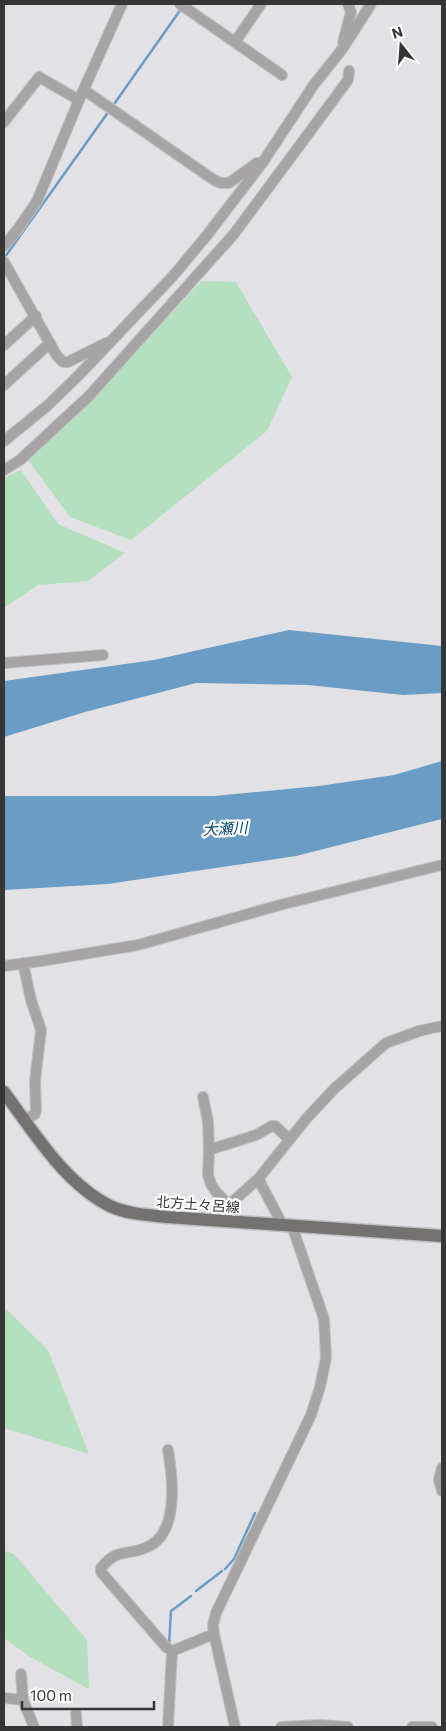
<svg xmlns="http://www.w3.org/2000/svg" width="446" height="1731" font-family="Commissioner,'Noto Sans JP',sans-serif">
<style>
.green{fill:#b4e0bf}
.water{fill:#699dc6}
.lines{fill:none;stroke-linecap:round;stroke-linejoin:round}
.stream{stroke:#699dc6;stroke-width:2.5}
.minor-casing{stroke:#c0bfc2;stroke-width:12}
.primary-casing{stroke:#c0bfc2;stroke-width:15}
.minor{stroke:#a6a4a4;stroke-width:10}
.primary{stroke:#747171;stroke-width:12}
.labels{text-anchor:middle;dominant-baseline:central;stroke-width:4.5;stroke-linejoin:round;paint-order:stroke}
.street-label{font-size:14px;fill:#363637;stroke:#fff}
.water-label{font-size:15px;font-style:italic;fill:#04466e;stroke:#fff}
</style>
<rect width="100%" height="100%" fill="#e2e1e5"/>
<path class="green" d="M202,281L236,282L292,377L267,431L131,540L70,517L28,460Z
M21,470L58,524L125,553L88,581L38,585L4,608V478Z
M4,1307L48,1350L89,1454L4,1428Z
M4,1551L14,1554L87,1640L89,1689L30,1657L4,1638Z"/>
<path class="water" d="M289,630L442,646V693L403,695L308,685L196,683L85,712L4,737V681L154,660Z
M442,761V819L296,856L108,884L4,890V796H214L319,786L394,775Z"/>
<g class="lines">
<path class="stream" d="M112,107L181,9
M5,257L109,111
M225,1569L234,1559L255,1513
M196,1591L222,1571
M169,1645L171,1611L191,1596"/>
<defs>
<path id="minor" d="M180,4L282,75
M235,42L261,4
M343,42L351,12L348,4
M84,90L214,180L221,183H229L257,163H260
M4,122L39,77L79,100
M4,246L18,229L37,201L79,100L122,4
M4,262L57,356L63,362H68L106,343
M4,345L36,316
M4,385L50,343
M4,441L47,406L77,377L173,276L208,234L263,162L313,86L343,48L371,4
M4,470L20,460L89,396L234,234L348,80L349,71
M4,663L103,655
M23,963L31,1000L41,1030L35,1081L36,1110L35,1114L25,1120
M4,966L41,961L138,945L280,905L442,865
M203,1097L208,1122L209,1150L208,1175L211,1184L216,1192L229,1205L236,1222
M209,1150L256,1135L272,1126H275L289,1139
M229,1205L259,1178
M280,1225V1220L261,1184L259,1178L306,1119L334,1089L386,1043L419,1031L442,1026
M168,1450C173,1479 180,1535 145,1548C125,1556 117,1548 101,1568V1572L166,1647L172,1651L168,1727
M442,1468L439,1480L442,1491
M172,1651L214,1634
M21,1674L23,1700L34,1727
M4,1698L23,1700
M76,1714L77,1727
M235,1727L214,1634L213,1625L216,1613L311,1415L320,1387L326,1358L324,1319L292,1226
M281,1727L320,1725L348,1727
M412,1727H432"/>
<path id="primary" d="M4,1092C33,1131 65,1184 110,1206C127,1214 148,1215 167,1217L442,1236"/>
</defs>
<use href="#minor" class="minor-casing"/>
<use href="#primary" class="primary-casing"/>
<use href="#minor" class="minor"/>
<use href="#primary" class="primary"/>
</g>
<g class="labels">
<g class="street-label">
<text transform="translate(198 1204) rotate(4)">北方土々呂線</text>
</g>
<g class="water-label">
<text transform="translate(225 828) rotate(-3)">大瀬川</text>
</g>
</g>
<rect width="446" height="1731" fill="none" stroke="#363637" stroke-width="10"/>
<g transform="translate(401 45) rotate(343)" stroke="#ffffff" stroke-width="4" paint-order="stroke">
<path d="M0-4L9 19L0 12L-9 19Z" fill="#363637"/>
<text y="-8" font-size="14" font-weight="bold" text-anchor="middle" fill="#363637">N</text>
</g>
<path d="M22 1701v8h132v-8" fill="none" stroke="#363637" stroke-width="2.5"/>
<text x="30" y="1701" font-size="15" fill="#363637" stroke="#ffffff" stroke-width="4" paint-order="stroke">100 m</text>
</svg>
